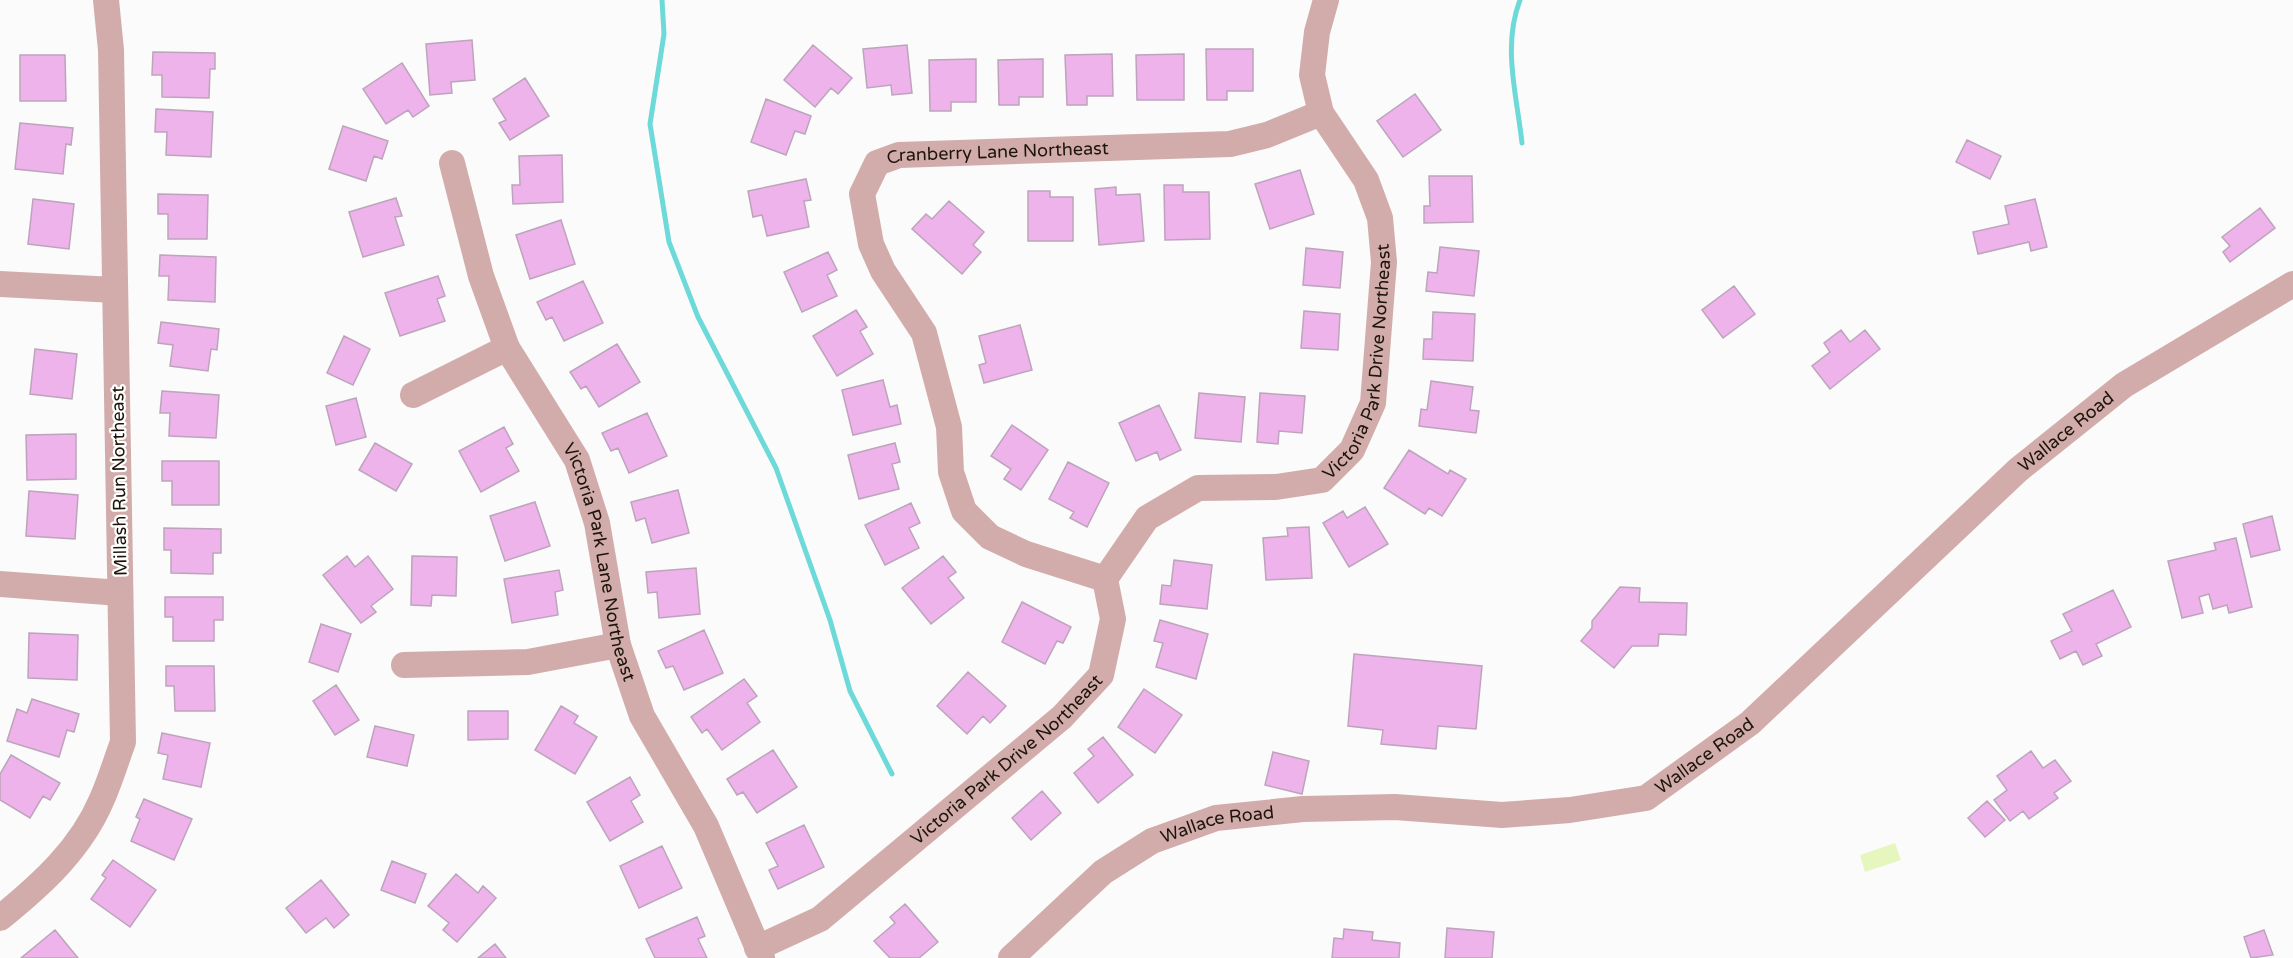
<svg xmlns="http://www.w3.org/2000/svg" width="2293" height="958" font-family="'Varela Round',sans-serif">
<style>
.green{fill:#e5f6bf}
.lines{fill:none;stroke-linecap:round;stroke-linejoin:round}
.stream{stroke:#6ed9d9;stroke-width:5}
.building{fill:#edb3ea;stroke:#bda4bc;stroke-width:1.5}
.minor{stroke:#d2acaa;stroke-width:26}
.labels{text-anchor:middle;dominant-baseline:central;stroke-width:4.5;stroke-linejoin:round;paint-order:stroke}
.street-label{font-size:18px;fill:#1d150b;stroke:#fff}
</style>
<rect width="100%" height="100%" fill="#fbfbfb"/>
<path class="green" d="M1895,843L1901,860L1865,872L1860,855Z"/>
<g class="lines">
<path class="stream" d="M662,0L664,34L650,124L669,242L698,317L776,468L830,620L850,691L892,774
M1520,0C1502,46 1517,96 1522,143"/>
</g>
<path class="building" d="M472,40L475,80L451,82L452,93L430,95L426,44Z
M813,45L852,78L838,94L831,88L815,107L784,80Z
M907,45L912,93L892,95L891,85L867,88L863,49Z
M1206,49H1253V91H1227V100H1207Z
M153,52L215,53V69H210L209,98L162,97V75H152Z
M1112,54L1113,96H1087V105H1067L1065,55Z
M1184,54V100H1137L1136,55Z
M20,55H65L66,101H20Z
M976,59V102H951V111H930L929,60Z
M1043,59V97H1019V105H999L998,60Z
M402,63L429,106L413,117L408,110L386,124L363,89Z
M525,78L549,116L510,140L499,123L506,120L493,99Z
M1415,94L1441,130L1403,157L1377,121Z
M766,99L811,116L805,134L795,131L786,155L751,142Z
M156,109L213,112L211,157L166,155L167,132H155Z
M20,123L73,128L71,145L66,144L63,174L15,169Z
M343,126L388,141L382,159L374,156L366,181L329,169Z
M1967,140L2001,156L1990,179L1956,162Z
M562,155L563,202L513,204L512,185H520L519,156Z
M1300,170L1314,214L1270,229L1255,184Z
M1429,176H1472L1473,222L1424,223V206H1430Z
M806,179L811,200L804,201L809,227L767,236L762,215L753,217L748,191Z
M1164,185H1183V192H1209L1210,239L1165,240Z
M1116,187V195L1140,194L1144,241L1099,245L1095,189Z
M1028,191H1050V197H1073V241H1028Z
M158,194L208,195L207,239H168V214H158Z
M396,198L402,216L395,217L404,245L363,257L349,212Z
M33,199L74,204L69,249L28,244Z
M2035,199L2047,247L2031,251L2029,242L1978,254L1973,232L2009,224L2005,206Z
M949,201L984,232L973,245L981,252L962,274L912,229L926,214L932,219Z
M2260,208L2275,228L2230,262L2223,252L2230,246L2222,237Z
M561,220L575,264L530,279L516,235Z
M1440,247L1479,251L1474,296L1426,291L1428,272L1437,273Z
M1306,248L1343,252L1340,288L1303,285Z
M828,252L837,270L827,275L837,296L802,312L784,272Z
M160,255L216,257L215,302L168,300L169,276H159Z
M438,276L445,296L437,299L445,321L400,336L385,293Z
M583,281L603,323L564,341L552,317L546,320L537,302Z
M1734,286L1755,314L1723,338L1702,310Z
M856,310L867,327L860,331L873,354L837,376L813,336Z
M1304,311L1340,314L1338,350L1301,348Z
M1433,312L1475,314L1473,361L1423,359L1424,339H1432Z
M161,322L219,329L217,350L211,349L208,371L170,366L173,345L158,343Z
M1020,325L1032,370L984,383L979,365L986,363L979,336Z
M1841,330L1850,342L1865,330L1880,349L1830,389L1812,366L1830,352L1824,343Z
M344,336L370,349L353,385L327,373Z
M617,344L640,382L599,407L586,386L581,389L570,372Z
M35,349L77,354L72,399L30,394Z
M883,380L890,407L897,405L901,424L853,435L842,390Z
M1431,381L1473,387L1470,410L1479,411L1476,433L1419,426L1421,409L1427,410Z
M162,391L219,395L216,438L169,436L170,413H160Z
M1199,393L1245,397L1241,442L1195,438Z
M1260,393L1305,396L1302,433L1279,431L1278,444L1257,442Z
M356,398L366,437L336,445L326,406Z
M1159,405L1181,450L1160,460L1157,452L1136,461L1119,423Z
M647,413L667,456L629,473L618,448L611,451L602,433Z
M1012,425L1048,450L1021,490L1004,479L1011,469L991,456Z
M504,427L513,444L506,448L519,471L481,492L459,451Z
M76,434V479L27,480L26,435Z
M375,443L412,464L396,491L359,470Z
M895,443L900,462L892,464L899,489L859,499L848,455Z
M1409,450L1448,474L1450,470L1466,479L1442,516L1429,508L1425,514L1384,488Z
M162,461H219V505H172V481H162Z
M1068,462L1109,483L1087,527L1070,518L1074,512L1049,499Z
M678,490L689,533L652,543L645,518L636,521L631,502Z
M29,491L78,495L75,539L26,536Z
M535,502L550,546L505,561L490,516Z
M911,503L920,523L909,528L919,548L885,565L865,525Z
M1365,507L1388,544L1349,567L1323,523L1343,511L1347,518Z
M2272,516L2280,550L2251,557L2243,524Z
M1309,527L1312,578L1266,580L1263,538L1288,536L1287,528Z
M164,528L221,529V553H213V574L171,573V550H164Z
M2236,538L2252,607L2229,613L2227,605L2213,609L2209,594L2199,597L2203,613L2182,618L2168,561L2216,550L2214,543Z
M347,556L355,567L368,556L393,589L371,606L376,612L361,623L323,575Z
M412,556L457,557L456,596L432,595L431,606L411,605Z
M943,556L956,572L948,578L964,598L931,624L902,588Z
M1174,560L1212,565L1207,609L1160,604L1162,585L1171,586Z
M696,568L700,614L659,618L657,592L648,593L646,572Z
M559,570L563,590L555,592L558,615L512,623L504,579Z
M1620,587L1640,588L1639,602L1687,603L1686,635L1659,634L1658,646H1632L1614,668L1581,641L1592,628V621Z
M2113,590L2131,627L2096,644L2102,656L2083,665L2076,651L2060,659L2051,641L2072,631L2063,614Z
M165,597H223V620H214V641H173V617H165Z
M1022,602L1071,627L1063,643L1057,641L1045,664L1002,642Z
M1160,620L1208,634L1196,679L1156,667L1163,643L1154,641Z
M321,624L351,634L338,672L309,662Z
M704,630L723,673L684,690L673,666L666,668L658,651Z
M29,633L78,635L77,680L28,678Z
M1354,654L1482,666L1476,729L1438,726L1436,749L1381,744L1383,730L1348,726Z
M166,666H214L215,711H175L174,686H166Z
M968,672L1006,706L990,723L983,716L967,734L937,706Z
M744,679L757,696L747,703L760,722L722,750L707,729L702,733L691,717Z
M336,685L359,720L335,735L313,701Z
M1144,689L1182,715L1155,753L1118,727Z
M32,699L79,714L74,732L67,730L59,757L7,741L17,709L27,713Z
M561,706L578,716L574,723L597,737L575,774L535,750Z
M468,711H508V739L468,740Z
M375,726L414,735L407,766L367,757Z
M162,733L210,743L201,787L163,779L168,755L158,753Z
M1103,737L1133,775L1098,803L1074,773L1094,756L1088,749Z
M773,750L797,787L757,813L743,792L737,795L727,779Z
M2031,751L2043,768L2055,760L2071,781L2054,793L2058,798L2029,819L2023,811L2010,821L1994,800L2007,790L1997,776Z
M1273,752L1309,761L1302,794L1265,785Z
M11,755L60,783L50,800L43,796L30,818L0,800V774Z
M630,777L640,795L631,801L643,822L610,841L587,802Z
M1042,791L1061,813L1031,840L1012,818Z
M144,799L192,819L174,860L131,841L140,819L136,817Z
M1987,801L2005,820L1985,837L1968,818Z
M804,825L824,867L778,889L769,870L778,866L766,843Z
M662,846L682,888L639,908L620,866Z
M113,860L156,890L130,927L91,899L106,878L102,875Z
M392,861L426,874L415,903L381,890Z
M456,874L478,893L483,886L496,898L457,942L443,930L449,923L428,906Z
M321,880L349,915L334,928L326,918L306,933L286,908Z
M905,904L938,942L919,958H890L874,941L895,923L890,917Z
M697,917L705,936L698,939L707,958H655L646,939Z
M1447,928L1494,932L1492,958H1445Z
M1344,929L1373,932L1372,940L1400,943L1399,958H1332L1334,938L1343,939Z
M55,930L78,958H21Z
M2264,930L2273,955L2251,958L2244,937Z
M495,944L506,958H478Z"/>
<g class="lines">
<g class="minor">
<path id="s1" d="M452,163L481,276L507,348L577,460L597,523L618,645L642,716L706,826L762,958"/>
<path d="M0,284L115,290"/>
<path d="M413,395L507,348"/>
<path id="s2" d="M1105,579L1026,554L990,537L964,511L951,472L949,427L924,333L883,271L871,244L862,194L877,163L899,155L1230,144L1267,135L1321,113"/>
<path d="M0,584L120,593"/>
<path d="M404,665L528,662L618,645"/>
<path d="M0,918C41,885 81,849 102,799C110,781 116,761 123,742L111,50L106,0"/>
<path id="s3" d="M757,948L820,919L1062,717L1101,675L1113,619L1105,579L1147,518L1198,488L1276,487L1322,480L1352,450L1373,403L1384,262L1380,218L1366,180L1321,113L1312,75L1317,32L1326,0"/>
<path id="s4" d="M1011,958L1103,872L1152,841L1216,818L1303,809L1395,807L1502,815L1570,810L1646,798L1750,723L2018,470L2124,385L2293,284"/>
</g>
</g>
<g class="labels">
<g class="street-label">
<text stroke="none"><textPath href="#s2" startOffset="654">Cranberry Lane Northeast</textPath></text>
<text stroke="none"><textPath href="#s3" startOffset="927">Victoria Park Drive Northeast</textPath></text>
<text stroke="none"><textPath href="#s4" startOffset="1242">Wallace Road</textPath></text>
<text transform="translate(119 481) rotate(-91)">Millash Run Northeast</text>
<text stroke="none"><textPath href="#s1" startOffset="430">Victoria Park Lane Northeast</textPath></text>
<text stroke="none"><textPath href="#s4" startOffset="756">Wallace Road</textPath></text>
<text stroke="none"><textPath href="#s3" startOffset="315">Victoria Park Drive Northeast</textPath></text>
<text stroke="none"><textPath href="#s4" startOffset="252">Wallace Road</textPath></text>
</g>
</g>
</svg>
